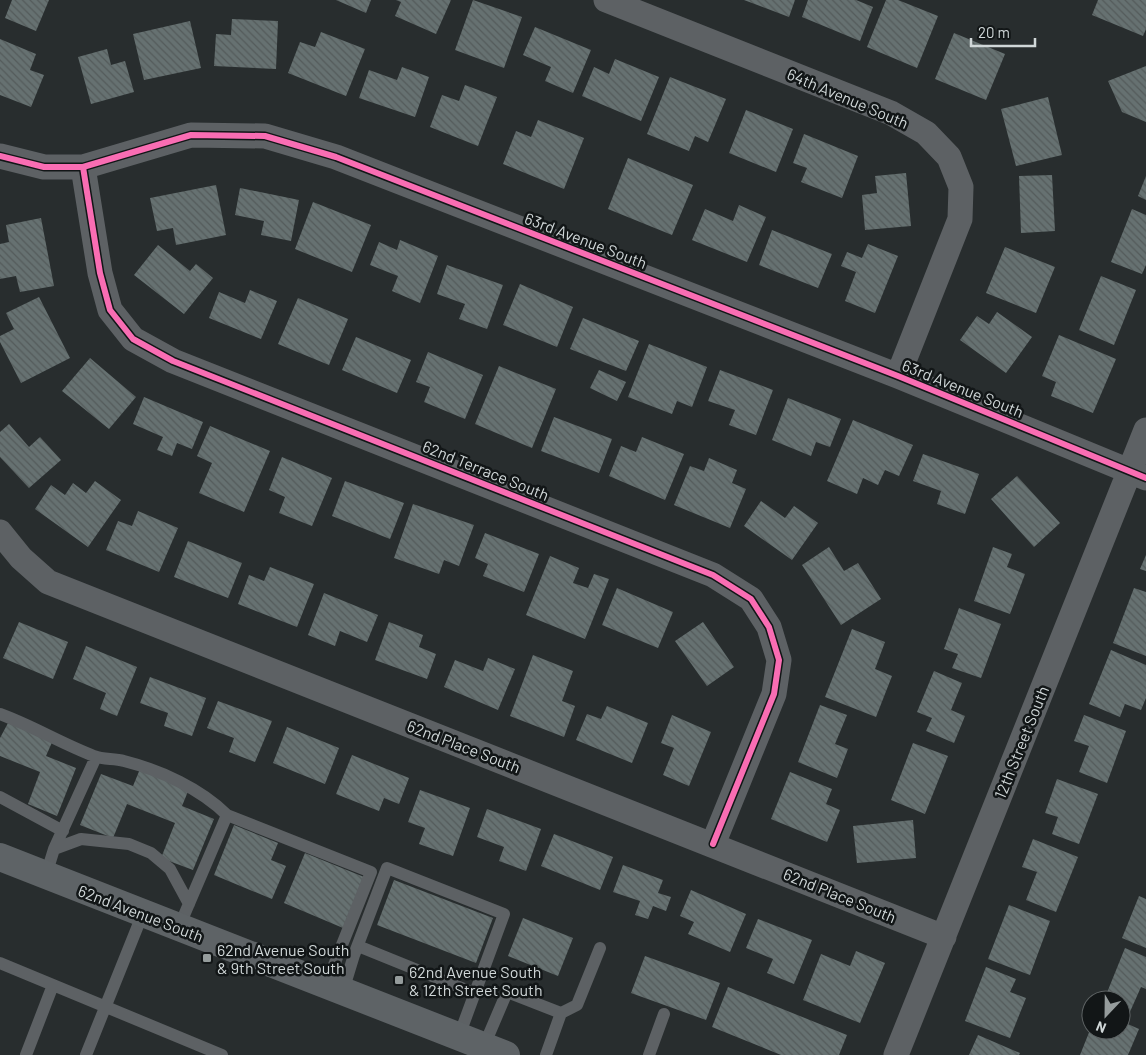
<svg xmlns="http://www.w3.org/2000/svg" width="1146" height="1055" font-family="Barlow,sans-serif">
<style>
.building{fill:url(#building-back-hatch)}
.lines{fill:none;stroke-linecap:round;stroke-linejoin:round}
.lane{stroke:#5d6164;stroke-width:12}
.street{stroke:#5d6164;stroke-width:25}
.secondary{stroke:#5e6366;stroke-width:28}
.cycleway-casing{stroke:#121617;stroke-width:9}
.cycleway{stroke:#f96db3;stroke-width:6}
.poi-dot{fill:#959c9c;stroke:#121617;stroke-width:2}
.labels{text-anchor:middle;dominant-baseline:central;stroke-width:5;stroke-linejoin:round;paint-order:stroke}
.street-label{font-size:16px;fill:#d0d7d8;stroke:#121617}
.poi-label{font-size:16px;fill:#d0d7d8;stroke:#121617;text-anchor:start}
</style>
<defs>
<pattern id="building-back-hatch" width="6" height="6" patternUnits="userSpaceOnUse" patternTransform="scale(1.25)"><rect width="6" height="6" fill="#667171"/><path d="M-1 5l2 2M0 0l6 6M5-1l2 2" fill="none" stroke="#545b5b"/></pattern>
</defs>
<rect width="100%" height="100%" fill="#282d2e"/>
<path class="building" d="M12,0H49L36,31L5,18Z
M336,0H371L366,13Z
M396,0H451L436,34L395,16L401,2Z
M473,0L522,17L504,68L455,50Z
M744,0H795L789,17Z
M808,0H856L873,7L860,41L802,17Z
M886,0H898L938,16L917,68L867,47Z
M1098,0H1146V29L1143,36L1092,15Z
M232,19L278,21L276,69L214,66L216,34L231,35Z
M190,21L201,68L144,80L133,34Z
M535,27L591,50L573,93L545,81L551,67L523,55Z
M321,32L365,49L346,96L288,73L300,42L315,47Z
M954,33L1005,54L986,100L935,79Z
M0,39L36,54L30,70L44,75L31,107L0,95Z
M107,49L111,65L125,61L134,92L91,104L78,57Z
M615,59L659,77L641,121L582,96L594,67L609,74Z
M1146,66V122L1122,112L1108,81Z
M402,67L429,77L415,117L359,98L369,70L397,80Z
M670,77L726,99L708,142L695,136L689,151L647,134Z
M465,85L497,97L478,146L430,127L442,95L459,101Z
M1048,97L1062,155L1016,166L1001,109Z
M746,110L793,129L776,172L729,153Z
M538,120L584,138L564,189L503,164L516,131L531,137Z
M804,134L858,156L842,198L801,182L807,168L793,163Z
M628,158L693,185L672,235L608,209Z
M906,173L911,226L865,230L862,195L877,193L875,176Z
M1052,175L1055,231L1021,233L1019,176Z
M1146,176V200L1138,196Z
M216,185L226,235L176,245L173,228L157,231L150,198Z
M240,188L299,200L291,241L261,235L264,221L235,215Z
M313,202L371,225L352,272L295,249Z
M739,205L766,217L747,262L692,240L705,209L733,221Z
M1132,209L1146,215V265L1142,274L1111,262Z
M41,218L54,286L20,292L16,276L0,279V244L9,242L6,225Z
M772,230L832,254L818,288L759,265Z
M400,240L438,256L420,303L392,291L398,276L370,265L379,242L397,250Z
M868,244L898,256L875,313L845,301L856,272L841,266L847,252L862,258Z
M158,245L190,271L196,264L213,278L184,314L134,275Z
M1005,247L1055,267L1036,313L986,293Z
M447,265L503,285L487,329L459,319L465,304L437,294Z
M1101,276L1136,290L1114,345L1079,330Z
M520,284L573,307L557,347L503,325Z
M250,290L277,301L261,339L209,318L219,292L245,303Z
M39,297L70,358L21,383L0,342V336L14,329L6,313Z
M298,298L348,319L329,365L278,344Z
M997,312L1032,337L1006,373L960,340L977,316L989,324Z
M583,318L639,341L626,371L570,349Z
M1059,335L1116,359L1093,413L1051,396L1056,382L1042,376Z
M356,337L411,360L397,393L342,370Z
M649,344L707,367L692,407L677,401L672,414L628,397Z
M428,352L483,375L465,419L424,402L430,387L416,382Z
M90,358L136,397L109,429L62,391Z
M499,366L556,389L532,448L475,424Z
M599,370L626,382L617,401L590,388Z
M720,370L773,390L756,435L729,425L735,410L708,401Z
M144,397L203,422L192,449L177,443L172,456L157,450L163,437L133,424Z
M788,398L841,419L830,447L816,442L811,456L772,440Z
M554,417L612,439L599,473L541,451Z
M853,420L913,445L899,476L885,470L878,485L863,478L857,494L827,481Z
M9,424L29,447L40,437L61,460L29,488L0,457V432Z
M210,426L270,451L244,512L199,493L212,463L197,456Z
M642,437L684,454L665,500L609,476L621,446L636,452Z
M923,454L979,474L965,514L937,504L941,491L913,481Z
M282,457L332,478L312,526L279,513L285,497L269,490Z
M709,458L737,470L732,483L746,489L730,528L674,505L690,466L704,471Z
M1017,476L1060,523L1034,547L991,499Z
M95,481L121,500L88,547L35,509L51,485L65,495L73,483L86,493Z
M345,481L404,503L390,539L332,516Z
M761,501L785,518L794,506L818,523L792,560L744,526Z
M413,504L474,525L459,566L444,560L439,574L394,558Z
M138,511L178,528L159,572L106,550L118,521L132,526Z
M485,533L539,554L524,592L483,576L488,564L475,558Z
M188,541L242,563L228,598L174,577Z
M829,547L844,571L858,563L881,599L841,625L802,565Z
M993,547L1012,554L1007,567L1025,574L1010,614L974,601Z
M1146,555V571L1140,569Z
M550,556L579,568L573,583L588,588L594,574L609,579L585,639L526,615Z
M270,567L314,584L297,627L238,604L249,575L264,581Z
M617,588L673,612L658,648L602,625Z
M1134,588L1146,592V656L1113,643Z
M324,593L378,615L367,642L340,631L335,646L308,635Z
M959,608L1001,624L981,678L952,668L958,654L944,649Z
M19,622L68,642L53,679L3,658Z
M389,622L423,635L419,647L436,654L427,679L375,660Z
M703,622L734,667L707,686L675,641Z
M852,629L885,642L875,669L892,676L876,717L825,697Z
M86,646L137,667L117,716L100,709L106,693L73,679Z
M1111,650L1146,665V698L1141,710L1125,704L1120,717L1089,704Z
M533,655L573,671L562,701L575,706L564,737L510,716Z
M488,658L515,669L498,710L444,687L455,660L483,671Z
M934,671L962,683L951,710L965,716L954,743L926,731L932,718L917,712Z
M150,677L206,698L192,736L164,726L168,713L140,703Z
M218,701L272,721L255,762L229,752L234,738L207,728Z
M820,705L847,715L835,744L848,749L837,778L798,762Z
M607,706L648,723L632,763L576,740L587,714L601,719Z
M672,715L711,732L689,786L663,775L674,748L661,743Z
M1084,715L1126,731L1107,783L1079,772L1089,746L1074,741Z
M8,723L53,740L46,756L76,768L57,816L28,804L40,772L0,756V738Z
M287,727L339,748L325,784L273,763Z
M913,743L948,756L925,814L891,800Z
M352,755L409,778L399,804L384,798L379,811L336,794Z
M140,769L189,789L182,806L214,819L193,870L161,858L175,823L127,804L113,838L80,825L101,774L133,786Z
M790,772L832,789L826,804L840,810L827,842L771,819Z
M1057,779L1098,794L1079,844L1052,834L1058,817L1045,813Z
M420,790L470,808L453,856L419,844L425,828L408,822Z
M487,809L541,829L526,871L499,861L504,847L477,837Z
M913,820L916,858L857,863L853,826Z
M234,825L278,843L271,860L286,866L272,899L214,875Z
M554,834L613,857L600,890L541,866Z
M1033,839L1078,857L1056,912L1026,900L1037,872L1022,867Z
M305,853L364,877L343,928L284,903Z
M623,865L663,880L658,893L671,897L666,911L653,906L648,919L635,915L640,901L613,892Z
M394,880L493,918L476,963L377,925Z
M691,890L746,914L730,952L688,934L694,922L680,916Z
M1139,896L1146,899V948L1122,938Z
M1009,905L1050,921L1030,975L988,959Z
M523,918L573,938L558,976L508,956Z
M758,919L812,940L794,984L767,973L773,959L746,948Z
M1125,948L1146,957V989L1141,987L1129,1014L1121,1011V1000H1104Z
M856,951L885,963L860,1023L803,1000L821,954L850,966Z
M645,956L720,983L706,1020L631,993Z
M986,967L1016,979L1010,992L1026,998L1010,1038L965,1021Z
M728,987L847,1035L839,1055H781L712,1027Z
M1121,1021L1139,1029L1128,1055H1080L1090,1030H1121Z
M978,1035L1020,1053L1019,1055H969Z"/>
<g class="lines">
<path class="lane" d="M0,714C33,726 62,744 94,756C103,760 114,758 124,761C160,770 201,789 227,815
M0,797L63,831
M54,849L81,839L129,844L151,853L170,869L189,904
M46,875L54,849L96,757
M179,927L227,815L371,872L326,985
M358,946L474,993
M0,963L222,1055
M343,991L354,955L387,868L504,914L459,1036
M561,1013L577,1005L600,948
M484,1046L507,992L561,1013L546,1055
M26,1055L53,985
M86,1055L143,913
M649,1055L664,1014"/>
<path class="street" d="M606,0L891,113L926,133L949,157L961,187L960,219L898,376
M0,156L44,167H83L191,135L265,136L336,157L898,376L1146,478
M83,167L100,273L110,310L133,339L173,361L713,575L751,599L769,627L779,660L774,694L713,844
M0,532L21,558L48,582L944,937
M896,1055L1146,430"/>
<path class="secondary" d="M0,857L506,1055"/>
<defs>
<path id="cycleway" d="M0,156L44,167H83L191,135L265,136L336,157L898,376L1146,478
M83,167L100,273L110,310L133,339L173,361L713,575L751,599L769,627L779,660L774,694L713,844"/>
</defs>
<use href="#cycleway" class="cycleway-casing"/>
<use href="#cycleway" class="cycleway"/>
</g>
<g class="poi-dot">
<rect x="202" y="953" width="10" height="10" rx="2.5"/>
<rect x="394" y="975" width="10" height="10" rx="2.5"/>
</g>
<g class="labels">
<g class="street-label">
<text transform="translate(848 98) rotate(23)">64th Avenue South</text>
<text transform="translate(586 240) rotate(21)">63rd Avenue South</text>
<text transform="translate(963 388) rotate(22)">63rd Avenue South</text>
<text transform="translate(486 470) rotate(22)">62nd Terrace South</text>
<text transform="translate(1021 742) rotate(-68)">12th Street South</text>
<text transform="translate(464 746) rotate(21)">62nd Place South</text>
<text transform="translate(840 895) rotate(22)">62nd Place South</text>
<text transform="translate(141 913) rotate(21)">62nd Avenue South</text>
</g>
<g class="poi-label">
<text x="217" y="949">62nd Avenue South<tspan x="217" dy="18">&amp; 9th Street South</tspan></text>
<text x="409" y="971">62nd Avenue South<tspan x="409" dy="18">&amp; 12th Street South</tspan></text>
</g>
</g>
<g transform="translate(1106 1015) rotate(202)"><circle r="24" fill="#121617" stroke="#5e6364"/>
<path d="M0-4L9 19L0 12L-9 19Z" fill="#959c9c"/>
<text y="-8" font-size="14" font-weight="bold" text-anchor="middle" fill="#d0d7d8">N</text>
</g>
<path d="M971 38v8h64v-8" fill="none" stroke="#d0d7d8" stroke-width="2.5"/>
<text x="978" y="38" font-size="15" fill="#d0d7d8" stroke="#121617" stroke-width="4" paint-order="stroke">20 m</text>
</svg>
